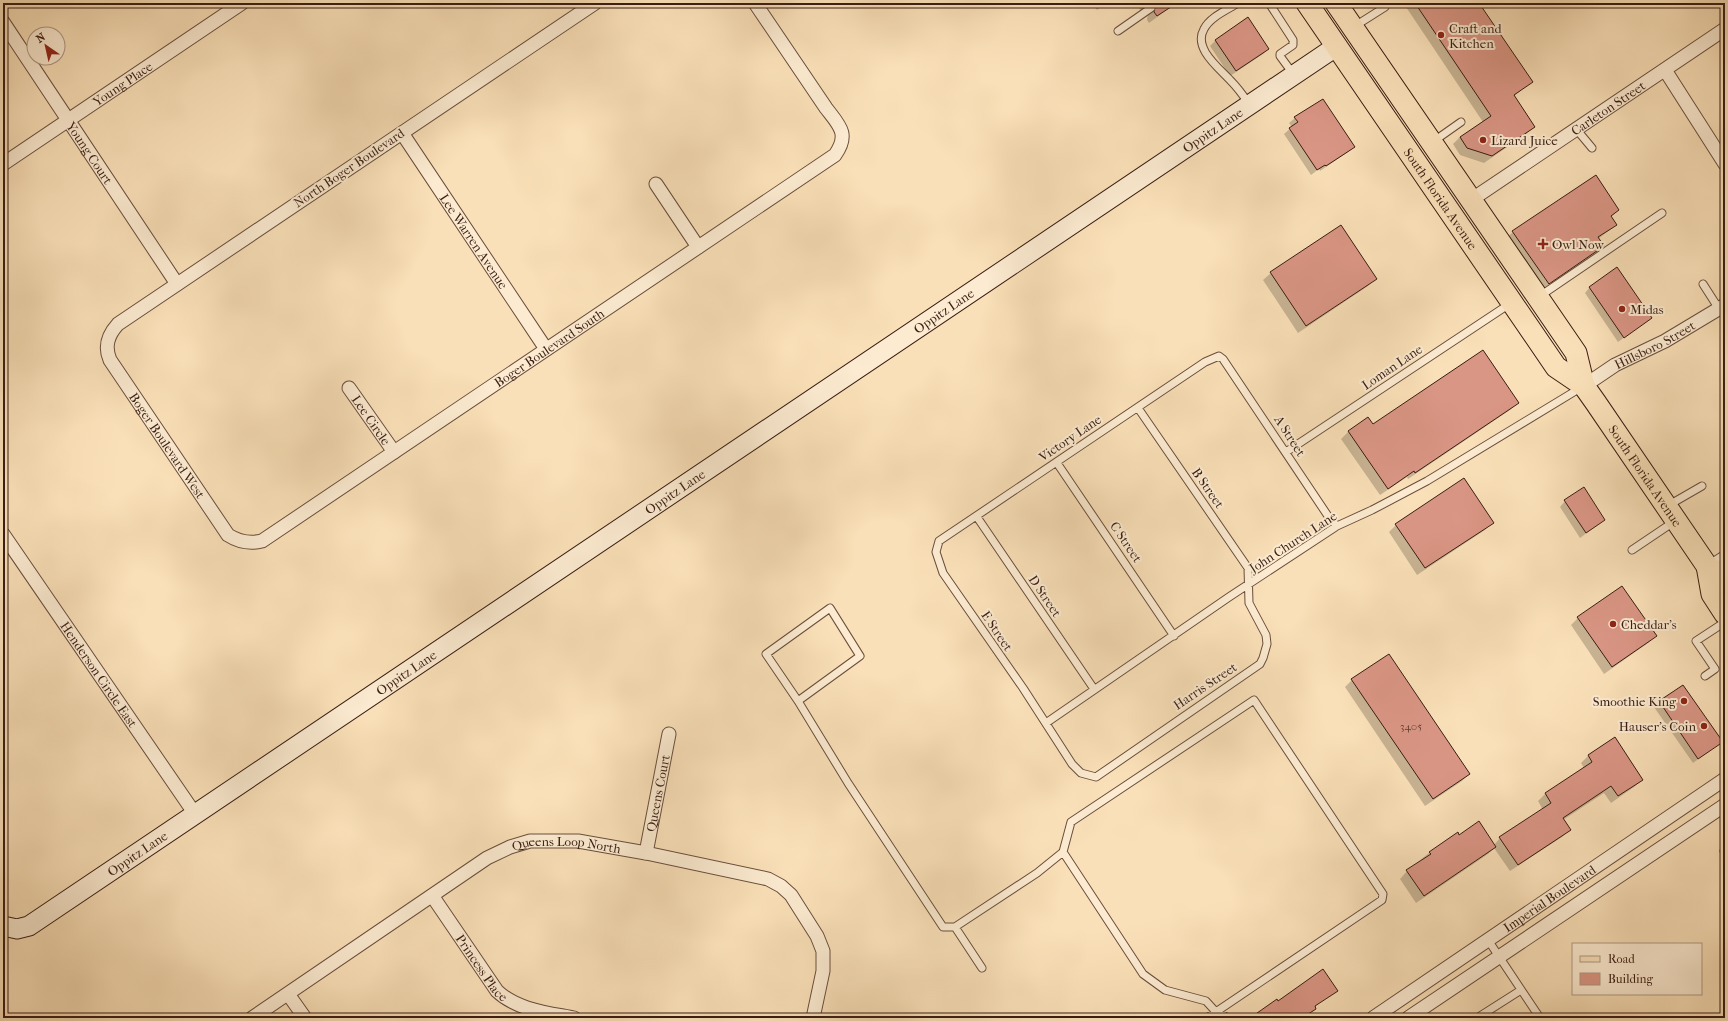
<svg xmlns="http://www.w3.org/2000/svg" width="1728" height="1021" font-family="'IM FELL French Canon',serif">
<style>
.shadow{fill:#0003}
.building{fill:#da9685;stroke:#391d13}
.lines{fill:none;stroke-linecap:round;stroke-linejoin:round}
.lane-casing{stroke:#694e3c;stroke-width:9}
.street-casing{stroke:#694e3c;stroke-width:15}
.secondary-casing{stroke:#391d13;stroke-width:21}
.primary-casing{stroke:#391d13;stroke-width:23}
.lane{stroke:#fcebd1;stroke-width:7}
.street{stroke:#fcebd1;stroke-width:13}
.secondary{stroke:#fcebd1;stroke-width:19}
.primary{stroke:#fae0b8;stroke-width:21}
.poi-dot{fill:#8f2418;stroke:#fcebd1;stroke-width:1.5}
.labels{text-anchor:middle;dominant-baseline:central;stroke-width:4;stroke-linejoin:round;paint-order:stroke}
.number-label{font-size:11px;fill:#613b30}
.poi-label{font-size:13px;fill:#391d13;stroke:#fcebd1;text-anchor:start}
.street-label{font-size:13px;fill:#391d13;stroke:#fcebd1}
</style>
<rect width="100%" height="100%" fill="#fae0b8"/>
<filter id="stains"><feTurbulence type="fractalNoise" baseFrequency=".005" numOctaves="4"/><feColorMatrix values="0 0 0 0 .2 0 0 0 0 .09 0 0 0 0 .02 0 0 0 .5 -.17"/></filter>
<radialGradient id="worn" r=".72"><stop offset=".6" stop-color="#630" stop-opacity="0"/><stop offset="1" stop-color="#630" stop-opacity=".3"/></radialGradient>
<path class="shadow" d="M1092,3H1107L1097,10Z
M1136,3H1176L1149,23L1147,20L1148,13L1141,11Z
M1411,3H1478L1531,82L1513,97L1533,127L1526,134L1484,163L1460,155L1453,144L1460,137L1483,122L1406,7Z
M1215,41L1268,49L1263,54L1230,76L1210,46Z
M1295,118L1353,147L1348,152L1320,171L1319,169L1311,175L1284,134L1292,127L1289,123Z
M1618,210L1611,217L1616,225L1598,239L1603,246L1596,254L1541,290L1505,239L1513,232Z
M1271,273L1375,279L1368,286L1298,333L1263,280Z
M1590,287L1651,318L1618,342L1585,293Z
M1517,403L1510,410L1408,479L1407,477L1380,495L1341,439L1348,432L1368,418L1373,426Z
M1725,482V495L1720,488Z
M1565,501L1604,520L1580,538L1560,507Z
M1492,522L1485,530L1417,575L1389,532L1396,525Z
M1578,618L1656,636L1648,643L1604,674L1571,625Z
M1352,680L1469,774L1462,781L1425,806L1345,687Z
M1683,686L1721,742L1693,763L1654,707Z
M1614,739L1642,780L1634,787L1611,803L1604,793L1563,820L1569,830L1562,837L1510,871L1494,848L1488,854L1416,903L1400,879L1407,871L1430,852L1459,836L1494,845L1500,838L1543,810L1538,801L1545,794L1584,768L1581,763L1588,756Z
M1336,991L1314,1007L1315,1009L1304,1018H1252L1278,1003Z"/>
<path class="building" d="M1148,3H1177L1157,16L1154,12L1155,5Z
M1415,3H1479L1533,82L1514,95L1535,127L1492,156L1467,148L1460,137L1491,116Z
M1248,17L1269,49L1236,71L1215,40Z
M1323,99L1355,147L1326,166L1325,165L1317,170L1289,128L1298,122L1294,117Z
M1596,175L1619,210L1611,216L1617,225L1598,237L1604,246L1549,284L1512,231Z
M1341,225L1377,279L1306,326L1270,272Z
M1617,267L1652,318L1624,338L1589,287Z
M1483,350L1519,403L1415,473L1414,471L1388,489L1348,431L1368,417L1373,424Z
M1464,478L1494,523L1425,568L1395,524Z
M1584,487L1605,520L1586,533L1564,500Z
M1622,586L1657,636L1612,667L1577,617Z
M1389,654L1470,774L1433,799L1351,679Z
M1683,685L1723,742L1698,759L1659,701Z
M1615,737L1643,780L1618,796L1611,786L1563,818L1571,830L1518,865L1499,837L1551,803L1545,793L1592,762L1588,755Z
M1479,821L1496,847L1424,896L1406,870L1431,854L1429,852L1458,832L1459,835Z
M1323,969L1338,991L1315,1006L1316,1009L1302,1018H1250L1277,999L1278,1001Z"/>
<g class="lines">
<defs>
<path id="lane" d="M1238,3C1227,10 1210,17 1204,29C1193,48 1218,67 1230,80C1237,87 1243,95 1249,104
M1269,3L1293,40V45L1280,54V56L1294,75
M1355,26L1385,7
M1118,31L1151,8
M1577,130L1592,148
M1434,141L1461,122
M1703,284L1719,309
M1540,296L1662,213
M1138,408L1248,568L1249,603L1266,635L1267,644L1263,658L1260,664L1096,777L1081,773L1072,764L1023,688L943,573L936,552L939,541L1205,362L1219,356L1223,359L1330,519L1337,526
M1286,452L1511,303
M1057,463L1174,636
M1669,505L1702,486
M977,517L1094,689
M1632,550L1675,521
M1708,565L1725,554
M1705,676L1715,669L1696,641L1725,622
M798,701L860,656L830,608L766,654L798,701L848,783L943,927H955
M1046,723L1229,597L1337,526L1372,510L1427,481L1582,387
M1724,851L1725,853
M1063,852L1143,974L1165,990L1206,1001L1216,1012L1229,1018
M1488,940L1540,1018
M982,968L955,927L1037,873L1063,852L1071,822L1254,700L1383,894L1382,900L1207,1018
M1477,1018L1521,990"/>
<g id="street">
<path id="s1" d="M595,3L118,324C108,335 104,346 110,360L228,535C239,542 249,544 262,541L835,155C850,134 839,125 826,108L755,3"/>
<path id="s2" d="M3,22L177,284"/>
<path d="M1665,70L1725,164"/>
<path id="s3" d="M402,133L546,349"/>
<path id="s4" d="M3,164L242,3"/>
<path d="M656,184L698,247"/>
<path id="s5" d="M1471,200L1725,29"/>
<path id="s6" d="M1584,386L1615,365L1665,341L1725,305"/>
<path id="s7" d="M349,388L394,452"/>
<path id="s8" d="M3,534L195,814"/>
<path id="s9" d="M646,853L669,734"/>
<path id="s10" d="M433,897L497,991C517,1010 548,1013 574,1018"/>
<path d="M288,994L305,1018"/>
<path id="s11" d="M252,1018L487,858L510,847L530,841H578L646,853L768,879L781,886L791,895L817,936L823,951V971L813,1018"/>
<path id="s12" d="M1373,1018L1725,779"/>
<path d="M1408,1018L1725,805"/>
</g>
<g id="secondary">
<path id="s13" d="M3,926L17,929L29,926L1337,46"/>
</g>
<g id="primary">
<path id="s14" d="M1307,3L1556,367L1584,386"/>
<path id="s15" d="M1336,3L1576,353L1584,386L1596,403L1707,566L1725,577"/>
<path d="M1707,566L1712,594L1725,614"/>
</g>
</defs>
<use href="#lane" class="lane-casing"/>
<use href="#street" class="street-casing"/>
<use href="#secondary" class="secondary-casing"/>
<use href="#primary" class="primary-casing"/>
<use href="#lane" class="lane"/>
<use href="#street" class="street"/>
<use href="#secondary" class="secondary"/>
<use href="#primary" class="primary"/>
</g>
<g class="poi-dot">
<circle cx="1441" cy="35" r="4"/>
<circle cx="1483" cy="140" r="4"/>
<path d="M1541 238h4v4h4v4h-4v4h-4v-4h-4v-4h4z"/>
<circle cx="1622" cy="309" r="4"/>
<circle cx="1613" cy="624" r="4"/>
<circle cx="1684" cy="701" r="4"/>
<circle cx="1704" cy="726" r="4"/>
</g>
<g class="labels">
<g class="number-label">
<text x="1411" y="726">3405</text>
</g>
<g class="poi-label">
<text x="1449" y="28">Craft and<tspan x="1449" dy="15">Kitchen</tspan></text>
<text x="1491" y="140">Lizard Juice</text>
<text x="1552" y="244">Owl Now</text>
<text x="1630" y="309">Midas</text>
<text x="1621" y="624">Cheddar's</text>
<text x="1676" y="701" text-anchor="end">Smoothie King</text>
<text x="1696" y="726" text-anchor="end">Hauser's Coin</text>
</g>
<g class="street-label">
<text stroke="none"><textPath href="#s4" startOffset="144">Young Place</textPath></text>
<text stroke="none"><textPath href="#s5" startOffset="165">Carleton Street</textPath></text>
<text stroke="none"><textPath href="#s13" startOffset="1453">Oppitz Lane</textPath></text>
<text stroke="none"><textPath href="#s2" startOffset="157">Young Court</textPath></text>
<text transform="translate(349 168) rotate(-34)">North Boger Boulevard</text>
<text stroke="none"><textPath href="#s14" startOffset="237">South Florida Avenue</textPath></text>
<text stroke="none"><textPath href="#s3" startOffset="130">Lee Warren Avenue</textPath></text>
<text stroke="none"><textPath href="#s13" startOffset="1129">Oppitz Lane</textPath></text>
<text stroke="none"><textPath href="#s6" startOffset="82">Hillsboro Street</textPath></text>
<text stroke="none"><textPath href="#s1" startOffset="1207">Boger Boulevard South</textPath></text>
<text transform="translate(1392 367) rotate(-34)">Loman Lane</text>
<text stroke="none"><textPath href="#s7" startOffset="39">Lee Circle</textPath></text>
<text transform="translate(1290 436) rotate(57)">A Street</text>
<text transform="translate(1070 438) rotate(-34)">Victory Lane</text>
<text stroke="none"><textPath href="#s1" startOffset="717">Boger Boulevard West</textPath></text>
<text stroke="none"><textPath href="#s15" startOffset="567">South Florida Avenue</textPath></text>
<text transform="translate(1208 488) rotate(55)">B Street</text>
<text stroke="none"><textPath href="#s13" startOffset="805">Oppitz Lane</textPath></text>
<text transform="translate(1126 542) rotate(56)">C Street</text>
<text transform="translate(1293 542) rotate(-33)">John Church Lane</text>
<text transform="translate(1045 596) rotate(56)">D Street</text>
<text transform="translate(997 631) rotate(56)">E Street</text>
<text stroke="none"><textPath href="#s13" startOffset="481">Oppitz Lane</textPath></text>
<text stroke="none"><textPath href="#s8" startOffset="170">Henderson Circle East</textPath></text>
<text transform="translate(1205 686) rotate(-34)">Harris Street</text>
<text stroke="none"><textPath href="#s9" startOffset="61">Queens Court</textPath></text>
<text stroke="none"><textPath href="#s11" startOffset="367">Queens Loop North</textPath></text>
<text stroke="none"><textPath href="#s13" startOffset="157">Oppitz Lane</textPath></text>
<text stroke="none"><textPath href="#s12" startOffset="213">Imperial Boulevard</textPath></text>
<text stroke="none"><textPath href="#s10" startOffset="86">Princess Place</textPath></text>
</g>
</g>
<rect width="1728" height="1021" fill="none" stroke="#fae0b8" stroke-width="16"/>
<rect x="4" y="4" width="1720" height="1013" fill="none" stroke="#391d13" stroke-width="2"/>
<rect x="8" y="8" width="1712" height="1005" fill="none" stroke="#391d13"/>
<rect x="1572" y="943" width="130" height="52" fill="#fcebd1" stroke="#ae9985"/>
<rect x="1580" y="956" width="20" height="6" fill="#fae0b8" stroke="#ae9985"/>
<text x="1608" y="963" font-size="12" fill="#391d13">Road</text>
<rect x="1580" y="973" width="20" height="12" fill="#da9685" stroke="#ae9985"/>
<text x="1608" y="983" font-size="12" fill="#391d13">Building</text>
<g transform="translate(46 46) rotate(326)"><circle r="19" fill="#fcebd1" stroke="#ae9985"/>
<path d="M0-3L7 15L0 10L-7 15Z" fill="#8f2418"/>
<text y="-6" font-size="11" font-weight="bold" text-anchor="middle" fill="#391d13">N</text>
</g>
<rect width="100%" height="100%" filter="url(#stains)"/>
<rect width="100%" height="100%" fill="url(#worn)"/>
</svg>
